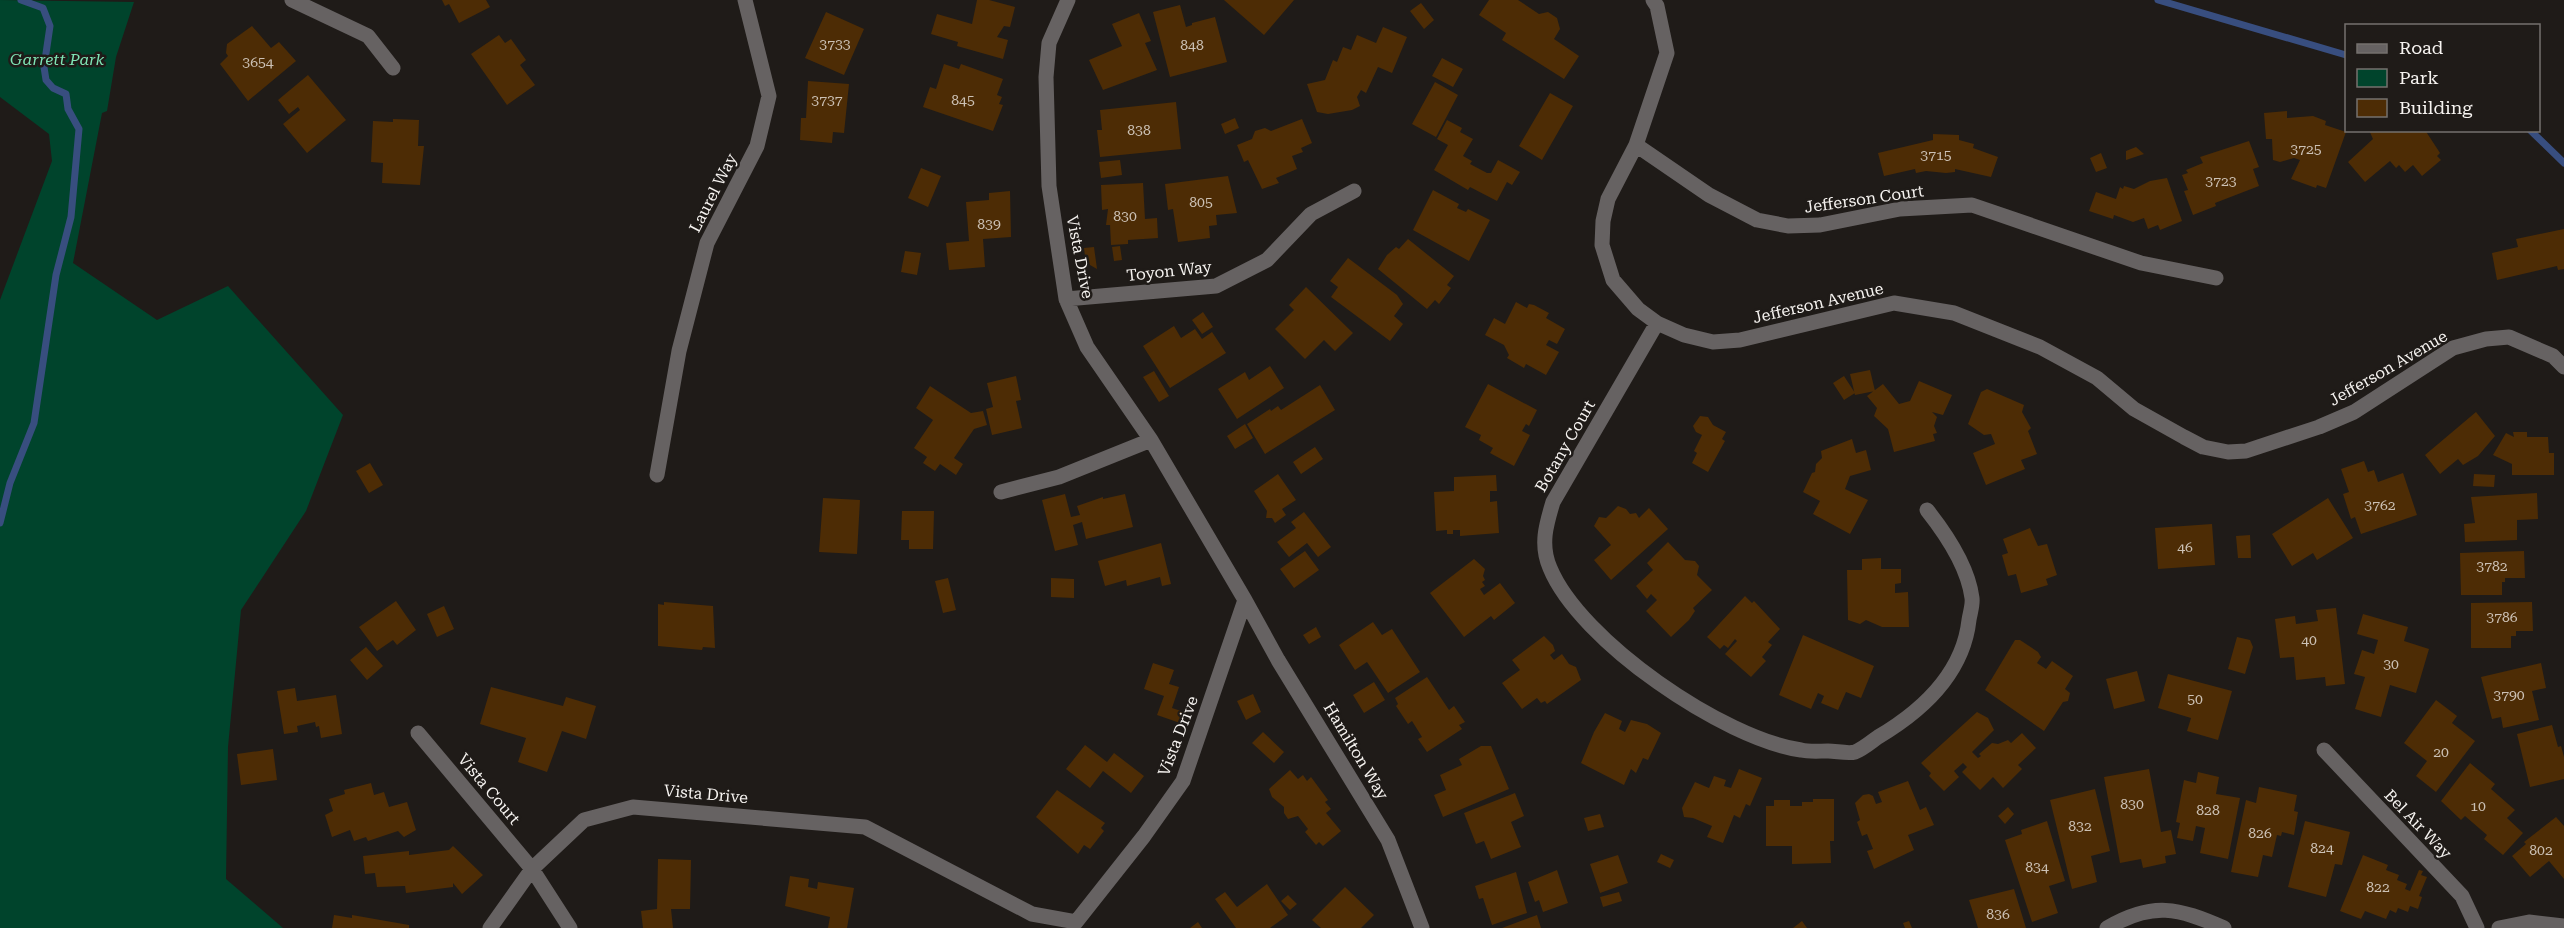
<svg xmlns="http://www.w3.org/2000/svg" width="2564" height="928" font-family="'Roboto Serif',serif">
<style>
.green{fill:#00442c}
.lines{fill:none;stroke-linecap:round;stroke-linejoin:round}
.stream{stroke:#384e7f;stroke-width:7}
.building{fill:#4d2c05}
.minor{stroke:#666262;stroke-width:15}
.labels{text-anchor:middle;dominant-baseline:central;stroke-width:5;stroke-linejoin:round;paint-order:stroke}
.number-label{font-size:14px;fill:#ccc1b5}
.park-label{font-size:16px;font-style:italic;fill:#7fe4b5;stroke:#1f1b18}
.street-label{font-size:16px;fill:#f6f3f0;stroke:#1f1b18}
</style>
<rect width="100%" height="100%" fill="#1f1b18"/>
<path class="green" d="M0,0L134,2L116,57L107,111L102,113L73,263L157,320L228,286L343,415L306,511L241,610L228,747L226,879L283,928H0V300L52,161L49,134L0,97Z"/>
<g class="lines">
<path class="stream" d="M2158,0L2346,55
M2530,130L2564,163
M0,523L10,483L34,423L56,275L71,217L79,129L68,109L66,94L53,88L46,80L44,67L50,26L43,8L21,0"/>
</g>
<path class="building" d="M442,0H486L490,7L459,23L449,4L445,6Z
M977,0H989L1015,7L1010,27L1004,26L997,37L1008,40L1003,59L957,46L958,42L931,34L937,14L972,24Z
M1224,0H1294L1264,35Z
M1489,0H1518L1539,14L1548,12L1557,18L1560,29L1554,39L1579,56L1564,79L1502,40L1506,33L1479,15Z
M1421,3L1434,20L1424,29L1410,11Z
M1180,5L1186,27L1192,25V23L1215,17L1227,62L1170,77L1153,12Z
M826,12L864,29L844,75L805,58Z
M1139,13L1151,41L1145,43L1157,70L1103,90L1089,60L1122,46L1112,24Z
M252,26L271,48L279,42L296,61L248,101L220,64L228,56L226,53L227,44Z
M1383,27L1407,37L1392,73L1378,67L1366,93L1361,90L1357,97L1360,106L1352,110L1328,114L1317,112L1307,84L1325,80L1333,60L1337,62L1343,47L1351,50L1357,35L1376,43Z
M499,35L505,43L511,39L526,60L520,65L535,85L507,105L471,54Z
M1442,58L1463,69L1453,87L1432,76Z
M944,64L959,69L961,64L1003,79L997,95L1002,97L999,104L1003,105L993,131L923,107L930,87L936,89Z
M308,75L346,120L307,153L283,124L300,110L298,107L289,114L278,100Z
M808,81L849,84L844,133L833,132L832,143L800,140L801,118H806Z
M1435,82L1458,95L1436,137L1412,124Z
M1550,93L1573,106L1542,160L1519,146Z
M1176,102L1181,149L1100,157L1097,130H1102L1100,110Z
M2287,111V118L2313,116L2326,121L2325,125L2346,132L2326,188L2317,185L2316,188L2291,179L2300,160L2294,158L2280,162L2273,160L2272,139H2266L2264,113Z
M1235,118L1239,128L1225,134L1221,124Z
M393,119L419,120L418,146H424L420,185L382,183L383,163L371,162L373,121L393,122Z
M1302,119L1312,143L1301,148L1303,152L1292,156L1297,169L1276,178L1279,183L1262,189L1248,160L1244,162L1237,145L1252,139L1255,131L1265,128L1271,131Z
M1447,120L1462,128L1460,132L1473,139L1463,156L1472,161L1470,164L1487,173H1491L1498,160L1520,172L1512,185L1507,182L1497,201L1470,187L1468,190L1434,170L1448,145L1437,139Z
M2369,130H2425L2440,153L2437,156L2441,160L2422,176L2413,165L2405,172L2399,165L2396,168L2390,161L2365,182L2348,162L2373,139Z
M1933,134L1959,135V140L1974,144L1973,148L1998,157L1991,177L1955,169V172L1946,173L1926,171L1916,173L1915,169L1884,176L1878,153L1933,140Z
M2249,141L2259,167L2253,169L2259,186L2215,203L2216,206L2193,215L2184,191L2188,190L2182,175L2188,173L2186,170L2203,163L2200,157Z
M2136,147L2144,154L2126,160V151Z
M2101,153L2107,168L2096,172L2090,158Z
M1120,160L1122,175L1101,178L1099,162Z
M921,168L941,176L928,207L908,198Z
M1228,176L1237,213L1216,215L1217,225L1209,226L1210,238L1178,242L1173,209L1168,210L1165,184Z
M2167,178L2182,221L2160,230L2158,225L2148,229L2144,218L2133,222L2114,215L2113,219L2089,211L2096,192L2116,199L2120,187L2123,189L2124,186L2134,189L2150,181Z
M1143,183L1145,219L1157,218L1158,238L1128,240V244L1111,245L1110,225H1106L1108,209L1102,210L1101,185Z
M1433,190L1459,204L1457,208L1466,212L1468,209L1490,220L1469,261L1413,230Z
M1010,191L1011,237L983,239L985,267L949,270L946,243L969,241L966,202L989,200V193Z
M2564,229V269L2558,270L2557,266L2497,280L2492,253L2518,247L2516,239Z
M1408,239L1454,276L1447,285L1451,288L1439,304L1435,300L1427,309L1378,269L1387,255L1396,247L1399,249Z
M1120,246L1122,260L1114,261L1112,247Z
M1094,247L1097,269L1090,265L1085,256L1084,248Z
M905,251L921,253L917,275L901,272Z
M1348,258L1397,295L1403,304L1394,316L1403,324L1390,341L1331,297L1338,287L1330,281Z
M1306,287L1353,333L1335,351L1324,340L1305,359L1275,329L1294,310L1289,305Z
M1516,302L1527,308L1529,304L1534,305L1549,313L1546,318L1565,329L1557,344L1549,340L1546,345L1559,352L1546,375L1526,364L1524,368L1507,358L1509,355L1504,345L1485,335L1494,318L1505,324Z
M1203,312L1213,327L1202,334L1192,320Z
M1174,326L1181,338L1195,329L1202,339L1212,332L1226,353L1170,388L1143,346Z
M1270,366L1284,388L1237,419L1218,389L1245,372L1249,380Z
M1870,370L1875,391L1855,395L1850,374Z
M1154,371L1169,396L1159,402L1143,377Z
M1016,376L1021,400L1016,401L1022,428L992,435L986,409L993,407L987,383Z
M1844,376L1855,393L1844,400L1833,383Z
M1919,381L1952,395L1943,415L1932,412L1937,417L1934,426L1937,433L1933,434L1935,441L1894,452L1888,429L1874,416L1877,408L1867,396L1883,384L1899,404L1910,401Z
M1488,384L1537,410L1529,426L1526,424L1522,431L1530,435L1514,466L1490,453L1493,448L1479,440L1481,435L1465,427Z
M1320,385L1335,410L1265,454L1247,424L1270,409L1271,411L1278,406L1281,410Z
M930,386L971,413L983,411L987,425L974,429L954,458L963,464L956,475L940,464L935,471L923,463L927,457L914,448L933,420L916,408Z
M1987,389L2024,405L2022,412L2031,428L2028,431L2037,454L2021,460L2025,469L1986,485L1973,453L1995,444L1991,434L1984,435L1968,424L1981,392Z
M2476,412L2495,436L2478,456L2463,465L2458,459L2440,474L2425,455Z
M1700,416L1708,417L1713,425L1726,432L1722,439L1725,441L1708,472L1692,463L1697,453L1694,451L1702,435L1696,432L1693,426Z
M1245,424L1253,438L1235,449L1227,436Z
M2513,432H2527V437H2548L2549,453H2554V475H2512V464L2493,455L2506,433L2514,437Z
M1852,439L1856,453L1866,450L1871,470L1850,476L1845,489L1868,500L1850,534L1813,514L1820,501L1803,492L1812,473L1815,472L1816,464L1822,458L1821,451Z
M1315,447L1323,459L1301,474L1293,462Z
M2364,461L2368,472L2374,470L2378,482L2403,473L2417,515L2361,534L2355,517L2351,519L2343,494L2349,492L2341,469Z
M370,463L383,485L369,493L356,471Z
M1278,474L1296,500L1282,509L1286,515L1275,523L1272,518H1266L1267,511L1254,491Z
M2474,474L2495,475L2494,487L2473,486Z
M1496,475L1497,491H1490V502L1497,501L1499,533L1460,536V530H1453V534H1447V530L1436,531L1434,492L1454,491V477Z
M2537,493L2538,519L2517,520V540L2465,542L2464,524L2475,523L2471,497Z
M1065,494L1071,517L1080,515L1077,506L1103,497V499L1125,494L1133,527L1086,539L1082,522L1073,525L1078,545L1055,551L1042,500Z
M823,498L860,500L857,554L819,552Z
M2328,498L2353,538L2317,560L2313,553L2292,566L2272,534Z
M1618,506L1626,509L1630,514L1636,513L1639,518L1649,508L1668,529L1611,580L1594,560L1611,545L1594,526L1599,517L1606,518Z
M902,511H934L933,549H909V540H901Z
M1304,512L1331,547L1318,557L1307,543L1289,557L1277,542L1296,528L1291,522Z
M2212,524L2215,565L2158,569L2155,528Z
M2030,528L2038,546L2047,544L2057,575L2046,579L2048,585L2021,593L2016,574L2008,576L2002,555L2008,553L2003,539Z
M2250,535L2251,558H2238L2236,536Z
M1668,542L1685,560L1695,561L1699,566L1697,575L1712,590L1693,608L1695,611L1689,620L1671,637L1646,611L1657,600L1651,594L1647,599L1636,586L1653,570L1647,563Z
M1161,543L1171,584L1162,586L1160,577L1127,586L1126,580L1105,586L1098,561Z
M1305,551L1319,570L1294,588L1280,569Z
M2524,551L2525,578H2505V582H2502V595H2461L2460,553Z
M1881,558V569H1901V583L1895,584V593L1908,592L1909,627H1882L1866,620L1860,624L1848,620L1847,570H1862V559Z
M1474,559L1485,569L1483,576L1485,580L1482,582L1485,586L1480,589L1484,595L1500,583L1515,603L1494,620L1491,616L1464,637L1430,593Z
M948,578L956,610L943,613L935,581Z
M1051,578L1074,579V598L1051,597Z
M1745,596L1752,603L1754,601L1780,629L1768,642L1772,645L1762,657L1766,661L1751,677L1725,654L1737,641L1735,639L1728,648L1724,645L1720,649L1707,637Z
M396,601L416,630L397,645L393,640L377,651L359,627Z
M664,602L713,606L715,648L703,647L702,650L658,646V604L664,605Z
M2532,602L2533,631H2516V636H2511V648H2471V603Z
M444,606L454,629L437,637L427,614Z
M2336,608L2345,684L2326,686L2325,677L2296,680L2294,657L2280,658L2275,619L2295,616L2296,624L2318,621L2316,610Z
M2363,614L2408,627L2404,641L2429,649L2416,693L2390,685L2381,717L2355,709L2365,677L2354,674L2362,650L2374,654L2378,640L2357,634Z
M1373,622L1382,635L1392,629L1420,672L1388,693L1367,662L1355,670L1339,645Z
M1316,627L1321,637L1309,644L1303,635Z
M1803,635L1874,666L1861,698L1846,692L1838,710L1821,703L1824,696L1818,693L1811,709L1779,695Z
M1544,636L1553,645L1555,651L1550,655L1554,660L1562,654L1569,664L1576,667L1581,680L1547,704L1545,701L1541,703L1537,698L1522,709L1502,683L1520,670L1512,660Z
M2237,637L2250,640L2253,647L2245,674L2228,669Z
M2015,640H2020L2038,652L2041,657L2037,663L2046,669L2052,661L2073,676L2065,689L2070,693L2068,701L2063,702L2044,731L1985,690Z
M366,647L383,666L367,680L350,660Z
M1153,663L1174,670L1169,684L1179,687L1172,708L1184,712L1180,723L1157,715L1164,696L1144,689Z
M2541,663L2546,688L2532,691L2539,720L2503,728L2501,717L2492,719L2481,677Z
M2137,671L2145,701L2114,709L2106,679Z
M2168,674L2232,691L2218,740L2187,731L2191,718L2158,708Z
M1427,677L1449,710L1454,706L1465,722L1459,725L1462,729L1427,752L1418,739L1422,737L1412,721L1408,724L1396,706L1398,704L1395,698Z
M1374,682L1385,700L1364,713L1353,695Z
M491,687L563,706L566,697L596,706L586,739L562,731L547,772L518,762L526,738L480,724Z
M295,688L297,701L336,695L342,734L321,738L319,726L316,727L315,722L297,726L298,732L284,734L277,691Z
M1253,694L1261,712L1246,720L1237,701Z
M2436,700L2457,716L2452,723L2475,741L2436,792L2416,776L2427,761L2404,743Z
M1977,712L1988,718L1994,730L1972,752L1978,758L1981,756L1979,754L1992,743L1998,744L2008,740L2011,743L2022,733L2036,748L2018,765L2022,769L2003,788L1993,777L1980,790L1962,772L1967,767L1963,763L1954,771L1959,777L1944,791L1929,776L1931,773L1921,763Z
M1605,713L1622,721L1619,729L1625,732L1631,720L1647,724L1661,733L1648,760L1643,758L1636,773L1631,769L1624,785L1581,763L1594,732Z
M2552,725L2558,747L2561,746L2564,757V779L2530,787L2517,734Z
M1263,732L1284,752L1274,763L1252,743Z
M1085,745L1107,762L1114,753L1144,776L1131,793L1103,771L1090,788L1066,769Z
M1481,746H1491L1509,789L1443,817L1434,795L1446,790L1440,775L1462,765L1459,759Z
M273,749L277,780L241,785L237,754Z
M2470,763L2495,784L2491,789L2515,810L2507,818L2523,833L2503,855L2484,839L2487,835L2465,816L2461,820L2441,801Z
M1739,769L1762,778L1750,806L1746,804L1740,818L1734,815L1723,843L1707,837L1712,826L1693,818L1684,817L1682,808L1695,782L1709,788L1714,776L1726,780L1724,786L1731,788Z
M2149,769L2161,832L2171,830L2176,854L2165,856L2166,863L2143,868L2141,859L2120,863L2104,777Z
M1290,770L1298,779L1303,775L1307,781L1311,777L1328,800L1325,802L1331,809L1326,813L1341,831L1323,846L1319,842L1316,845L1305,832L1308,829L1298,816L1288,819L1284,813V807L1272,797L1269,789Z
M2198,772L2219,777L2216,794L2240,798L2228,859L2200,853L2205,828L2196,826L2193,841L2177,838L2180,823L2176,822L2184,780L2196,783Z
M1908,781L1920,810L1926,807L1934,825L1908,835L1914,850L1874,869L1867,851L1873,849L1867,834L1862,836L1857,822L1860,820L1855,803L1863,795L1869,794L1873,796L1876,804L1882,802L1878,792Z
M371,783L374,795L384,792L389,807L407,802L416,830L404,837L398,831L368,841L366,837L354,841L350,830L332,837L325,815L333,811L329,799L345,794L344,790Z
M2259,787L2297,795L2294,811L2298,812L2294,835L2282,832L2281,836L2277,835L2272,857L2263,855L2258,877L2231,872L2246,800L2256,803Z
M2095,789L2110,851L2091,856L2097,882L2072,889L2050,800Z
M1057,790L1105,823L1101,828L1104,831L1090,849L1084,845L1078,854L1036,817Z
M1515,793L1524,816L1511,822L1521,847L1491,859L1484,841L1476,844L1464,813Z
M1813,799H1834V841H1830L1831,863L1792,864V846H1766V806H1774V800H1790V806H1802V802H1813Z
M2008,807L2014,814L2005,824L1998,816Z
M1600,814L1604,827L1588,831L1584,818Z
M2556,817L2564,826V879L2549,861L2530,877L2512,856L2526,844L2524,842Z
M2047,821L2065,881L2049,886L2058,913L2032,922L2005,840L2022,834L2021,830Z
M2305,821L2350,832L2342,865L2335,864L2326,897L2288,887Z
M453,846L483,875L462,894L453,883V887L406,893L405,886L377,887L375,873L365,874L363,856L409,851V855L449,850Z
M1661,854L1674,860L1670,868L1657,862Z
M1618,855L1628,883L1600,893L1590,864Z
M2363,855L2388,865L2386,870L2399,875L2397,880L2407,884L2405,889L2410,891L2419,870L2423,871L2421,875L2427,877L2419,896L2422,897L2418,909L2410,906L2408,912L2398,908L2396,913L2390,910L2386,919L2365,911L2361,919L2340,911Z
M658,859L691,860L690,909H671L673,928H643L641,911L657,909Z
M1557,870L1568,903L1543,912L1539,900L1535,902L1528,882Z
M1516,872L1527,913L1492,925L1483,898L1479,899L1475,886Z
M790,876L809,879L808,887L817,889L818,882L854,888L847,928H828L830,917L785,906Z
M1267,884L1288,915L1270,928H1236L1215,899L1225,892L1237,907Z
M1345,887L1374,915L1361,928H1321L1312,920Z
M2014,889L2026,928H1978L1969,900Z
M1619,892L1622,901L1603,907L1600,897Z
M1288,895L1297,904L1290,910L1281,901Z
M334,915L352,918V915L409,925V928H332Z
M1537,915L1541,928H1502Z
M1802,921L1807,928H1793Z
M1909,921L1912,928H1905L1903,923Z
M1198,922L1202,928H1190Z"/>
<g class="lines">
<path class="minor" d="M292,0L368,36L393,68
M1653,0L1657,6L1667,53L1636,145L1608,199L1603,221L1602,245L1613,280L1638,309L1657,323L1684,335L1713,342L1740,340L1894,303L1954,313L2040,347L2097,378L2134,409L2184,437L2203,447L2228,452L2246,451L2319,427L2354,412L2453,348L2486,339L2509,337L2553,356L2564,367
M1636,145L1709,195L1757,220L1788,226L1820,225L1900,209L1972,205L2141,263L2216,278
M1066,299L1216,286L1267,260L1311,214L1354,191
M1657,323L1553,502C1546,525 1540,545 1550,568C1580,641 1724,739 1801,750C1809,752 1819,751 1828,751C1836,751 1848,754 1855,752C1863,749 1871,742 1878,737C1922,711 1963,674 1969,620C1970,613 1973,605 1972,598C1968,566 1946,534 1927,510
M657,475L679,351L707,243L757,146L769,96L745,0
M1001,492L1059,477L1151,440
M1245,600L1278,660L1388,840L1422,928
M418,733L532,869L570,928
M2324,750L2462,896L2477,928
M490,928L532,869L584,820L633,807L865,827L1032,914L1076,922L1144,836L1183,781L1245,600L1151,440L1087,347L1066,299L1049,186L1046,77L1049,43L1068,0
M2107,928C2153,901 2178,908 2224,928
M2499,928L2529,922L2564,926"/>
</g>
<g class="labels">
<g class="number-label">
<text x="835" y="44">3733</text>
<text x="1192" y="45">848</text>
<text x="258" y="62">3654</text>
<text x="827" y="100">3737</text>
<text x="963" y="100">845</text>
<text x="1139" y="130">838</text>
<text x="2306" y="149">3725</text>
<text x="1936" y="155">3715</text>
<text x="2221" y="181">3723</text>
<text x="1201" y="202">805</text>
<text x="1125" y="216">830</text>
<text x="989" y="224">839</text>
<text x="2380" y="505">3762</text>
<text x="2185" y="547">46</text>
<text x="2492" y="566">3782</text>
<text x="2502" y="617">3786</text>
<text x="2309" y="640">40</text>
<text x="2391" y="664">30</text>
<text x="2509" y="695">3790</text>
<text x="2195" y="699">50</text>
<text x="2441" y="752">20</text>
<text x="2132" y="804">830</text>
<text x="2478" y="806">10</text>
<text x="2208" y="810">828</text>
<text x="2080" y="826">832</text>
<text x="2260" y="833">826</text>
<text x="2322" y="848">824</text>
<text x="2541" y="850">802</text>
<text x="2037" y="867">834</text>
<text x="2378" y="887">822</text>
<text x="1998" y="914">836</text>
</g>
<g class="park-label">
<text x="57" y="59">Garrett Park</text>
</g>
<g class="street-label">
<text transform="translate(713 193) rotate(-63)">Laurel Way</text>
<text transform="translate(1864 199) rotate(-8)">Jefferson Court</text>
<text transform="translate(1080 257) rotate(79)">Vista Drive</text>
<text transform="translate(1169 271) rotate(-6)">Toyon Way</text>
<text transform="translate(1818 303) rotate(-13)">Jefferson Avenue</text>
<text transform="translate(2388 368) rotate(-30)">Jefferson Avenue</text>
<text transform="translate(1565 446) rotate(-60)">Botany Court</text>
<text transform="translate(1178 736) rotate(-69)">Vista Drive</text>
<text transform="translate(1356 751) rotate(59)">Hamilton Way</text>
<text transform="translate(489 789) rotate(50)">Vista Court</text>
<text transform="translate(706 794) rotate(5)">Vista Drive</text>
<text transform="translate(2418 824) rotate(46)">Bel Air Way</text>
</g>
</g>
<rect x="2345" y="24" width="195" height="108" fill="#1f1b18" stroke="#75716e" stroke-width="1.5"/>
<rect x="2357" y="44" width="30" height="9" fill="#666262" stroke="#75716e" stroke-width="1.5"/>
<text x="2399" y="54" font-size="18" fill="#f6f3f0">Road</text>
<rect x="2357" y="69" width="30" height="18" fill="#00442c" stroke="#75716e" stroke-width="1.5"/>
<text x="2399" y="84" font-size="18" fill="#f6f3f0">Park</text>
<rect x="2357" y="99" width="30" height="18" fill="#4d2c05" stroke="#75716e" stroke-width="1.5"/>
<text x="2399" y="114" font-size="18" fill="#f6f3f0">Building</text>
</svg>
